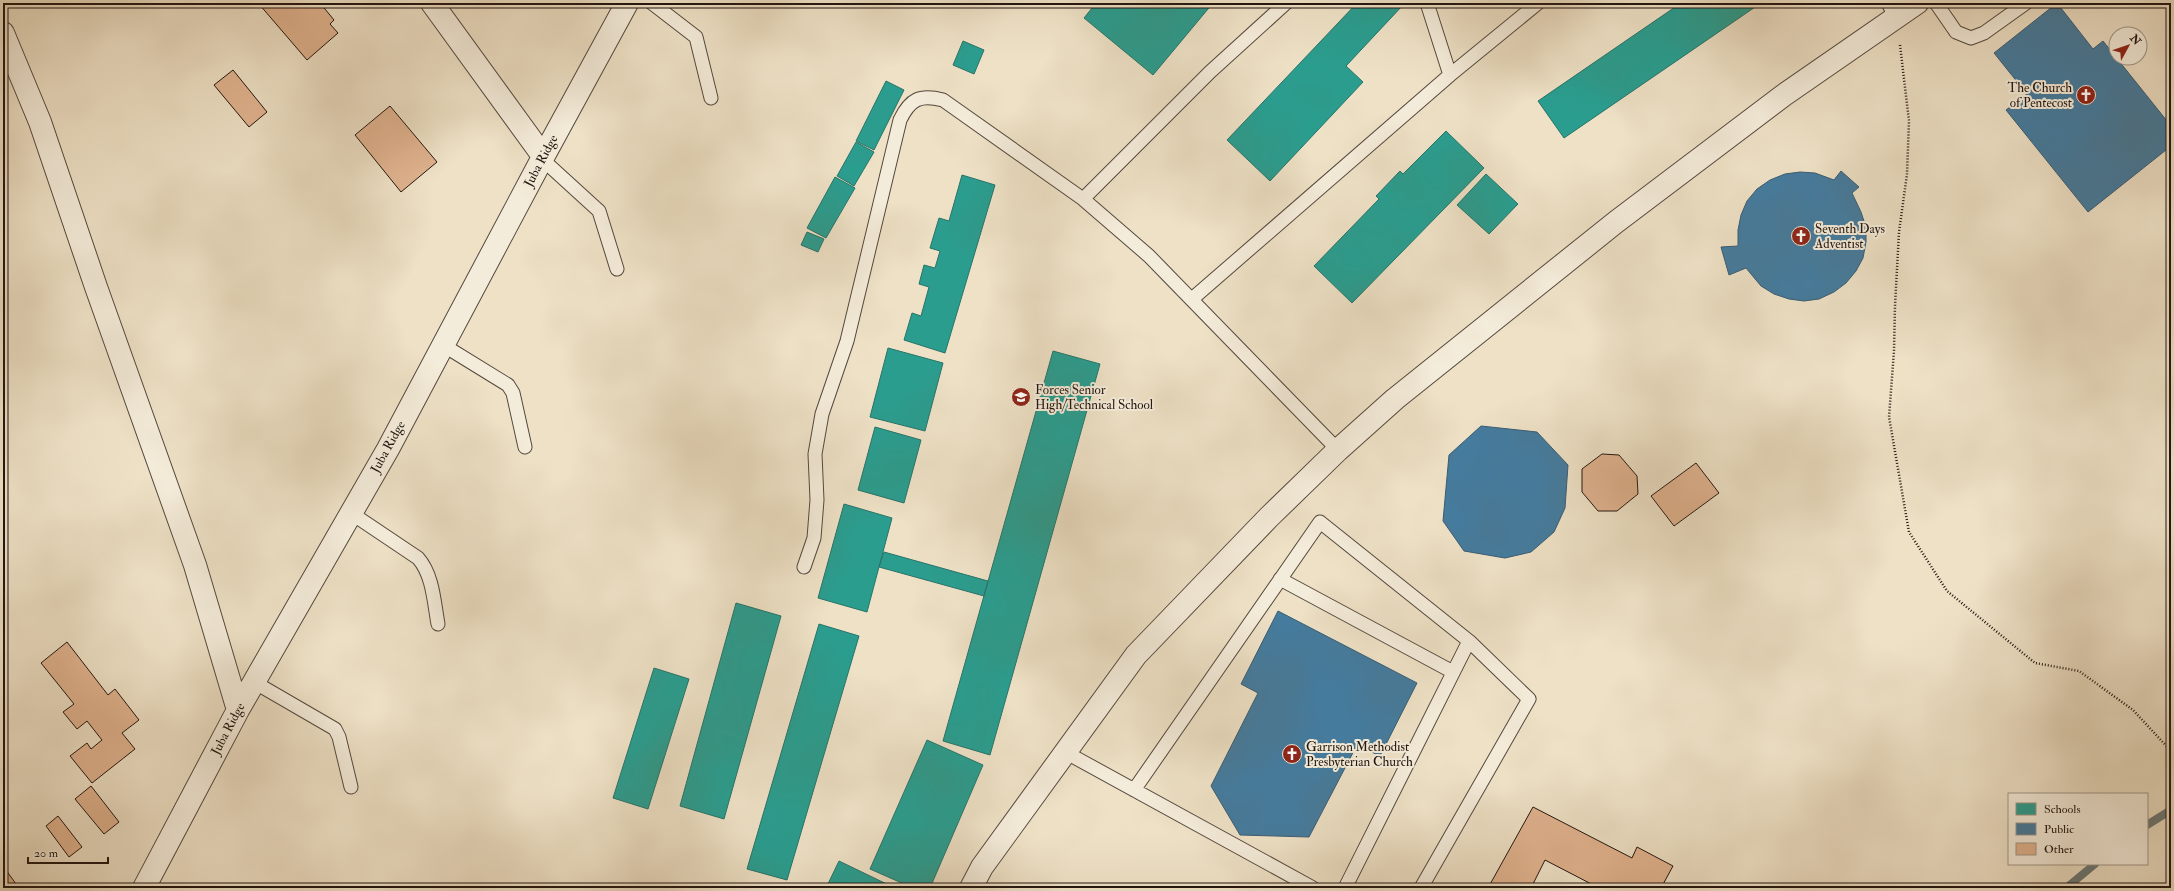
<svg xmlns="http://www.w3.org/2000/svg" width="2174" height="891" font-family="'IM FELL Double Pica',serif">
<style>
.schools{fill:#2a9d8f;stroke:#277469}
.public{fill:#457b9d;stroke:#3a5c73}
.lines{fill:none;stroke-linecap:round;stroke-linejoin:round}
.stream{stroke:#6b7978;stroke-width:8}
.building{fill:#e0b38f;stroke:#211510}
.lane-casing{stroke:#54483e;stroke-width:15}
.street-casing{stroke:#54483e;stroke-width:24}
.path{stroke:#211510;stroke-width:2.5;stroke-dasharray:1 2;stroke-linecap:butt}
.lane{stroke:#f4ecda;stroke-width:13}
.street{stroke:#f4ecda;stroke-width:22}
.labels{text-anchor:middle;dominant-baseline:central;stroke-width:4;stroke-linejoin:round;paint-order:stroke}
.poi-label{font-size:13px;fill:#211510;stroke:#f4ecda;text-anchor:start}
.street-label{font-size:13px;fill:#211510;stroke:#f4ecda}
</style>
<rect width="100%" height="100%" fill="#eee1c6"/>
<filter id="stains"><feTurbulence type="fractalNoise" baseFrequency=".005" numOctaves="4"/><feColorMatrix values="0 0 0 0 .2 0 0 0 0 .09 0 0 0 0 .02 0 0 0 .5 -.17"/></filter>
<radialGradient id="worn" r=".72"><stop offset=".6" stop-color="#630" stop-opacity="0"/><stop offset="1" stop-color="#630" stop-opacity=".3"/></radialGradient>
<path class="schools" d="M1096,3H1213L1153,75L1084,18Z
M1357,3L1404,4L1346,66L1363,82L1270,181L1227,140Z
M1681,3H1761L1564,138L1538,101Z
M963,41L984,50L974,74L953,65Z
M886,81L904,90L874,150L856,141Z
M1446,131L1484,168L1352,303L1314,266L1379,199L1376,196L1400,171L1403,174Z
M856,142L874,152L854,186L837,176Z
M1486,174L1518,204L1489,234L1457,205Z
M962,175L995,185L945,353L904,340L912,313L921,316L929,287L919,284L924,265L935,268L940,251L930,248L939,218L949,221Z
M835,177L855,188L826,238L807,228Z
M807,232L824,239L818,252L801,245Z
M888,348L943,363L925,431L870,417Z
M1053,351L1100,364L990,755L943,741Z
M875,427L921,440L904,503L858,490Z
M844,504L892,518L867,612L818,598Z
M884,552L988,581L984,596L879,567Z
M736,603L781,616L724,819L680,806Z
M819,624L859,636L787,880L747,869Z
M654,668L689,679L648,809L613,798Z
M927,740L983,765L930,888H913L870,869Z
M839,861L895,888H826Z"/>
<path class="public" d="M2057,3L2093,49L2103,41L2171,126V146L2088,212L2006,110L2027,94L1994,53Z
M1841,171L1859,187L1852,193L1861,212L1866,227V242L1863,258L1856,271L1846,283L1834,292L1819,299L1804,301L1789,299L1774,294L1761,286L1746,268L1729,275L1721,247L1738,246V230L1741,215L1747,201L1757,189L1770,180L1785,174L1800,172L1815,173L1834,180Z
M1481,426L1537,432L1568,465L1565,508L1554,532L1531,552L1505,558L1464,551L1443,521L1449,455Z
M1278,611L1417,683L1380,756L1357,745L1309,837L1240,835L1211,786L1258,693L1241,684Z"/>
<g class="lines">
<path class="stream" d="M2147,825L2171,810
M2066,888L2095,864"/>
</g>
<path class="building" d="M320,3L334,20L330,24L338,33L307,60L259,4Z
M233,70L267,112L249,127L214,85Z
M390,106L437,162L401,192L355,135Z
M1602,454L1619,455L1637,476L1638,494L1617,511H1598L1582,492V469Z
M1696,463L1719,493L1674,526L1651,496Z
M67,642L108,695L115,689L139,720L122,733L135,749L92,783L70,756L87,743L91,749L102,740L87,721L77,729L63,712L74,704L41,663Z
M91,786L119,822L104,834L75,799Z
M1533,807L1632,858L1637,847L1673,866L1661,888H1599L1545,860L1531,888H1488Z
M58,816L82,847L69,857L46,826Z
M3,866L19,888H3Z"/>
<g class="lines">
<defs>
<path id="lane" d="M652,3L696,37L711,98
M1427,3L1450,75
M1888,3L1896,18
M1936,3L1956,32L1971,38L1984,33L2026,3
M542,159L599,211L617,269
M1083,199L1210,72L1286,3
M1192,299L1450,75L1538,3
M443,345L508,385L513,393L525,447
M351,513L418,558C433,575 434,602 438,624
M804,567L814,538L817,500L815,454L822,414L847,341L900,120C910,99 920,94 943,100L1083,199L1149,256L1338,450
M1280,579L1453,672
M254,682L335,729L339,737L351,787
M1065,752L1313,888
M1134,790L1320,522L1469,641L1529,699L1421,888
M1345,888L1469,641"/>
<path id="street" d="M432,3L543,156
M3,33L40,122L96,287L195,565L238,710
M144,888L238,710L388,449L542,159L627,3
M971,888L982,867L1136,655L1269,517L1338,450L1395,399L1616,222L1784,95L1917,3"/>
</defs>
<use href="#lane" class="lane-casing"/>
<use href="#street" class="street-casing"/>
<path class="path" d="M1900,45L1909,121L1907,174L1899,232L1895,306L1894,351L1889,417L1909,532L1947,591L2035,663L2079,671L2133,710L2171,751"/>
<use href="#lane" class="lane"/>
<use href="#street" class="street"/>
</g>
<defs>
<symbol id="church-disc" viewBox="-11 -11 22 22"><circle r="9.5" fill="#8f2418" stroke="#f4ecda"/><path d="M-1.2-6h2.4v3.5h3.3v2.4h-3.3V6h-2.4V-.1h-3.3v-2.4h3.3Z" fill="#fff"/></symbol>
<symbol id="school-disc" viewBox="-11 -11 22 22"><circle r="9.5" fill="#8f2418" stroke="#f4ecda"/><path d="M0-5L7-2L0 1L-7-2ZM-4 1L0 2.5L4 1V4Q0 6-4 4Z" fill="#fff"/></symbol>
</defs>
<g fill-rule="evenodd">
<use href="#church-disc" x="2075" y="84" width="22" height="22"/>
<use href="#church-disc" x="1790" y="225" width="22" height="22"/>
<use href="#school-disc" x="1010" y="386" width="22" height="22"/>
<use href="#church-disc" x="1281" y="743" width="22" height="22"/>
</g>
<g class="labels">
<g class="poi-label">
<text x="2072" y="88" text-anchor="end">The Church<tspan x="2072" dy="15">of Pentecost</tspan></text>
<text x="1815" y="229">Seventh Days<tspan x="1815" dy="15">Adventist</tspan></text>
<text x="1035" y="390">Forces Senior<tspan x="1035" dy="15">High/Technical School</tspan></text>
<text x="1306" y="747">Garrison Methodist<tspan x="1306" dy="15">Presbyterian Church</tspan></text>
</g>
<g class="street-label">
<text transform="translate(541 161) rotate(-62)">Juba Ridge</text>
<text transform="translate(388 447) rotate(-61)">Juba Ridge</text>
<text transform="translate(228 729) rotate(-62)">Juba Ridge</text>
</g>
</g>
<rect width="2174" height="891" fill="none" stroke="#eee1c6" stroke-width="16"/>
<rect x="4" y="4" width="2166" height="883" fill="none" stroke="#211510" stroke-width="2"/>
<rect x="8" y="8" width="2158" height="875" fill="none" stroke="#211510"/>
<rect x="2008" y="793" width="140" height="72" fill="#f4ecda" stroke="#a09689"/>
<rect x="2016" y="803" width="20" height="12" fill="#2a9d8f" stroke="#a09689"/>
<text x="2044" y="813" font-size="12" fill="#211510">Schools</text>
<rect x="2016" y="823" width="20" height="12" fill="#457b9d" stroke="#a09689"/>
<text x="2044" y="833" font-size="12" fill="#211510">Public</text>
<rect x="2016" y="843" width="20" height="12" fill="#e0b38f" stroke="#a09689"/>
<text x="2044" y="853" font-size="12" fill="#211510">Other</text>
<g transform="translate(2128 46) rotate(50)"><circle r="19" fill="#f4ecda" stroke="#a09689"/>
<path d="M0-3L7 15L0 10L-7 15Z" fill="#8f2418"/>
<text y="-6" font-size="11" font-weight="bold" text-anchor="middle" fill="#211510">N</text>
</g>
<path d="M28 857v6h80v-6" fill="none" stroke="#211510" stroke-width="2"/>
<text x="34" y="857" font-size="12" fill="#211510" stroke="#f4ecda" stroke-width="3" paint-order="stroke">20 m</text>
<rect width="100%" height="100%" filter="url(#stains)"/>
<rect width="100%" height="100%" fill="url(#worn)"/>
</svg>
